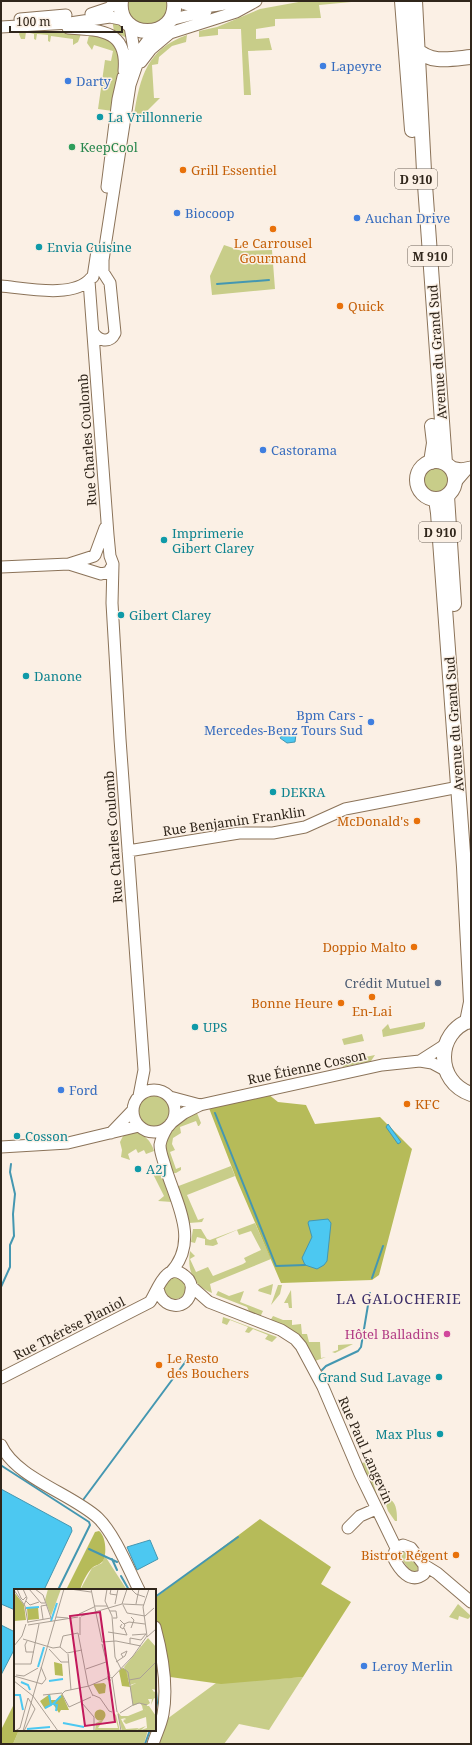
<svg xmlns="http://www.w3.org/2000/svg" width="472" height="1745" font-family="'Noto Serif',serif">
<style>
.green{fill:#c8cd89}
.forest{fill:#b6bb59}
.water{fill:#4cc8f1;stroke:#4497b1}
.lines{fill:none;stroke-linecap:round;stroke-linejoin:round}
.stream{stroke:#4497b1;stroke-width:2}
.minor-casing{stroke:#8b7359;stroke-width:13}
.major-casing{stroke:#8b7359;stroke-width:16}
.minor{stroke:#fff;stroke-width:11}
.major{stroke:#fff;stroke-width:14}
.shop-dot{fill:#3f7fe0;stroke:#fbf0e5;stroke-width:1.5}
.culture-dot{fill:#0f9aa8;stroke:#fbf0e5;stroke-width:1.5}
.leisure-dot{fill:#2e9e5b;stroke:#fbf0e5;stroke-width:1.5}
.food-dot{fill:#e8710a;stroke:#fbf0e5;stroke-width:1.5}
.service-dot{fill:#5c6f8a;stroke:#fbf0e5;stroke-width:1.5}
.hotel-dot{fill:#d1479c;stroke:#fbf0e5;stroke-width:1.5}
.labels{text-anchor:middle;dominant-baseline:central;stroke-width:3;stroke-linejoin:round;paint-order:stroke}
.shield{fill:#fbf0e5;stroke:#6d6358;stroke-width:1}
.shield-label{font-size:12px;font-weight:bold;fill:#30261b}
.shop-label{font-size:13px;fill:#366cbe;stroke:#fbf0e5;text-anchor:start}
.culture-label{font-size:13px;fill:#0d838f;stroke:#fbf0e5;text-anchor:start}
.leisure-label{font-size:13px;fill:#27864d;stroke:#fbf0e5;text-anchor:start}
.food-label{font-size:13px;fill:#c56008;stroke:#fbf0e5;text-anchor:start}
.street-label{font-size:13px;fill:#30261b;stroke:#fbf0e5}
.service-label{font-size:13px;fill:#4e5e75;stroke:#fbf0e5;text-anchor:end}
.hotel-label{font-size:13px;fill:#b23c85;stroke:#fbf0e5;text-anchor:end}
.neighbourhood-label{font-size:14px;letter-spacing:1px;fill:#3c2e69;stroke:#fbf0e5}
.inset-river{fill:none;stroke:#4cc8f1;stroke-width:2}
.inset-road{fill:none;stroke:#aa9f94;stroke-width:1}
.view{fill:#c2185b;fill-opacity:0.15;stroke:#c2185b;stroke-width:2}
.inset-edge{fill:none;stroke:#30261b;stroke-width:2}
</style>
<rect width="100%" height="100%" fill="#fbf0e5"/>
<path class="green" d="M125,1H168C169,16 161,20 149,27L131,20Z
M304,1H362L319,5L321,18L275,19V26L256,29V39L269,38L272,50L248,51L251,95H244L241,29H218V35L199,37V31L217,27L260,9Z
M112,20L121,24L130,40L114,31Z
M20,31L81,34L78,42L73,45V39L51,36L50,42L48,41V35L37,34L36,40L34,39V34L26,32L25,39H21L19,34Z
M89,35C93,36 99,36 104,38C131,48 116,90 113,111L98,109L105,60L111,61L113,51L94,45L92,50L87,43Z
M187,35L186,42L172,46L159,57L158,64L152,65L154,98H160L144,114L134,115C140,77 147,49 187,35Z
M224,245L242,251L272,250L275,289L212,295L210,276Z
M422 481a13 13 0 1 1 26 0a13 13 0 1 1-26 0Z
M425,1022V1026L423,1029L383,1037L382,1030L388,1024L390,1029Z
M362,1034L364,1041L344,1045L342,1039Z
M375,1055L371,1061L368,1062L343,1067L341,1062Z
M136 1111a17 17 0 1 1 34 0a17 17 0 1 1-34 0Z
M197,1113L201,1123L199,1126H198L196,1121L180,1127L181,1133L173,1138L172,1144L175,1150L170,1152L176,1169L181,1167V1170L176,1173H171C169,1166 164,1155 164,1148C165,1132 182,1116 197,1113Z
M133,1132C144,1133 151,1141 154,1151L146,1154L144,1150L138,1153L136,1149L128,1154L130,1160L121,1157L122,1150L120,1142L124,1134Z
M231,1166L235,1176L187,1195L198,1220L204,1218L202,1222L189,1223L176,1187Z
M160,1171L172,1202L158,1201L164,1196L153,1174Z
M255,1223L271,1259L210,1284L212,1293C193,1285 187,1271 190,1251L195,1256L190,1259L196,1272L208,1267L213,1276L243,1264L246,1262L244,1258L261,1250L251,1231L239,1235L237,1230L216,1239L218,1244L213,1246L205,1245V1239L197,1237L195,1243L191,1242L193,1229H201L207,1239L210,1240Z
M164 1288a11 11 0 1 1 22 0a11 11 0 1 1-22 0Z
M273,1284L271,1295L258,1291L259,1289Z
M278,1285H282L280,1294L271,1305Z
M291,1290L292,1308H289L288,1303H284Z
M218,1291L229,1296L244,1291L240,1302L263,1311L260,1317L250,1313L247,1307L216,1295Z
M273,1316L283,1320H292V1325L301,1324L302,1334H307L309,1342H320L321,1358L326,1357L315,1361L270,1321Z
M223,1317L229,1319L277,1337L272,1342L265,1339L268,1335L253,1329L249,1333L245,1332L248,1327L230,1320L227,1325L222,1323Z
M353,1344L335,1353L332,1352L338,1350V1345Z
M370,1462L372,1479L378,1498L360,1463Z
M391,1500C397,1504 397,1514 397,1521H395L388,1511L386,1505Z
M405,1549L418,1566L417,1572H411L398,1554V1550Z
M105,1556L127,1590H80L92,1568L102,1563Z
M458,1604L471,1616L468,1619L459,1616L458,1620L449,1617Z
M303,1677L269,1730L239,1724L224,1744H157L167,1719L216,1683Z
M19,1730H148L144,1744H13Z"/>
<path class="forest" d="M263,1090L278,1102L306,1105L315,1124L380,1117L412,1149L379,1275L372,1280L281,1283L236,1178L207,1103Z
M260,1519L331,1567L321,1584L351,1602L303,1677L221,1684L163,1676L155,1627V1598Z
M99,1531C106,1536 107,1554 103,1561C100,1565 95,1565 92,1568C87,1573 82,1583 80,1590H66L95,1532Z
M15,1702V1730H19L13,1744H1V1730Z"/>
<path class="water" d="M293,732L296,734L295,742L287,743L280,738L281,736H290Z
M388,1124L401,1142L398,1144L386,1127Z
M328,1219L331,1223L327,1261L324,1265L317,1269L305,1265L302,1258L312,1237L308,1223L309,1221Z
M1,1489L71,1527L72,1531L44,1590H15V1610L1,1604Z
M150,1540L158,1559L137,1570L127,1547Z
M1,1625L15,1632V1648L1,1675Z"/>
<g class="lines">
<path class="stream" d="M217,284L269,280
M215,1113L276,1266L305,1265
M372,1278L383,1246
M1,1287L10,1267V1245L14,1236L13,1214L15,1194L10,1172L11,1164
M322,1370L326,1366L358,1351L361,1347L370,1293
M2,1466L89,1522L90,1525L58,1590
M83,1500L189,1357
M89,1549L117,1562
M112,1559L117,1570
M121,1576L129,1590
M155,1597L238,1537
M155,1679L157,1703L155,1713
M145,1744L150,1730"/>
<defs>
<path id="minor" d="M179,1C197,12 223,4 242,1
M91,14L109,8L117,1
M20,19L66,15
M170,20L206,11
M1,27L70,23L110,17L125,20
M68,28C101,30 128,30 124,71
M141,62L151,49L170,33L236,12L256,1
M107,187L118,99L123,77L128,69L134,50L130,26
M93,277L97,251
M89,281L108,535L110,556L113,564L112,603L120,739L144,1070L139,1096
M1,286C25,288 74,299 91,278
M93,332C98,341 110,344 115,333L110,283L103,272V260L130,85L143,47L155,31
M450,467L461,469L471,467
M455,483L468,468
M95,555L105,528
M69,564L101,574L109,572L111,568
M1,567L69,564L94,556
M128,851L239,833H273L305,827L345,809L459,787
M420,1061L445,1045
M133 1111a21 21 0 1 1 42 0a21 21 0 1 1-42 0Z
M170,1097L200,1105
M171,1123L184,1113L200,1105L382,1065L420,1061L432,1063L445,1070
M167,1128C164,1133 161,1139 160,1145C160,1152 163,1159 165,1166C175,1201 201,1241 170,1273
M111,1133L133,1110
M1,1147L68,1143L139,1126
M192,1287L209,1302L281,1330L295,1339L301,1346L323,1387L360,1474L396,1548
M1,1378L150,1302C158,1290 166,1259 186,1277C190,1280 192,1285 191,1290C189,1312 160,1310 158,1287
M1,1445C16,1478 72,1494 98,1518C114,1533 129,1570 139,1590
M348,1528L360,1516L376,1509
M424,1565V1574C410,1585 399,1569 393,1557L396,1548L403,1545L411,1548L424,1565L437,1573L471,1602
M153,1744C156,1734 161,1725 163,1714C168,1687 162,1653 155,1627"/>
<path id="major" d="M121,1C116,41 179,41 174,1
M402,1L412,130
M415,1L424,171L445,463
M416,49C431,64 451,59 471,57
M417 480a19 19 0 1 1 38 0a19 19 0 1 1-38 0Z
M431,462L434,443L432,426
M447,496L454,604
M436,499L438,513L464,867L471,1002L467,1022
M471,1020C435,1032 435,1082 471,1094"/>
</defs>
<use href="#minor" class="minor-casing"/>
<use href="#major" class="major-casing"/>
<use href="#minor" class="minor"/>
<use href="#major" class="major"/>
</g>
<g class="shop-dot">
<circle cx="323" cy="66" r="4"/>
<circle cx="68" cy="81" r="4"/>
<circle cx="177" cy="213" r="4"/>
<circle cx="357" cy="218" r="4"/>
<circle cx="263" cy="450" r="4"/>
<circle cx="371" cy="722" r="4"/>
<circle cx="61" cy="1090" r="4"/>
<circle cx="364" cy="1666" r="4"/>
</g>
<g class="culture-dot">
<circle cx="100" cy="117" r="4"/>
<circle cx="39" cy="247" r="4"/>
<circle cx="164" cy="540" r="4"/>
<circle cx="121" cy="615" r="4"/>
<circle cx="26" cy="676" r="4"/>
<circle cx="273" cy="792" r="4"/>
<circle cx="195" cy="1027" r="4"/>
<circle cx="17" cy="1136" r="4"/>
<circle cx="138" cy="1169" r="4"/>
<circle cx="439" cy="1377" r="4"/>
<circle cx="440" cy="1434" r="4"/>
</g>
<circle class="leisure-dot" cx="72" cy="147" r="4"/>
<g class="food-dot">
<circle cx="183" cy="170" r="4"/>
<circle cx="273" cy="229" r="4"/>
<circle cx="340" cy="306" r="4"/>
<circle cx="417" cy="821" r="4"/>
<circle cx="414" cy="947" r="4"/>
<circle cx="372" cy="997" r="4"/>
<circle cx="341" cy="1003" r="4"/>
<circle cx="407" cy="1104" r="4"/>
<circle cx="159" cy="1365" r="4"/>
<circle cx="456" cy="1555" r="4"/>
</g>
<circle class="service-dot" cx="438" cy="983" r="4"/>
<circle class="hotel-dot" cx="447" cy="1334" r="4"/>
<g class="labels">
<g class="shield">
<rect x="395" y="169" width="42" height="20" rx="3"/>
<rect x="408" y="246" width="44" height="20" rx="3"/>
<rect x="419" y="522" width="42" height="20" rx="3"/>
</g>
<g class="shield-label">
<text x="416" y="179">D 910</text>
<text x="430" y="256">M 910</text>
<text x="440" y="532">D 910</text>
</g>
<g class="shop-label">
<text x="331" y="66">Lapeyre</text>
<text x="76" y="81">Darty</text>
<text x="185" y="213">Biocoop</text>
<text x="365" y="218">Auchan Drive</text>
<text x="271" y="450">Castorama</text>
<text x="363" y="715" text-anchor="end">Bpm Cars -<tspan x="363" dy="15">Mercedes-Benz Tours Sud</tspan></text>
<text x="69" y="1090">Ford</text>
<text x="372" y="1666">Leroy Merlin</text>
</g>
<g class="culture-label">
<text x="108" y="117">La Vrillonnerie</text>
<text x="47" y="247">Envia Cuisine</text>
<text x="172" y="533">Imprimerie<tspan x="172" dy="15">Gibert Clarey</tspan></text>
<text x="129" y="615">Gibert Clarey</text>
<text x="34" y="676">Danone</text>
<text x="281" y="792">DEKRA</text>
<text x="203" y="1027">UPS</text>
<text x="25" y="1136">Cosson</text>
<text x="146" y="1169">A2J</text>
<text x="431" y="1377" text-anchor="end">Grand Sud Lavage</text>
<text x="432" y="1434" text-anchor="end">Max Plus</text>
</g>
<g class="leisure-label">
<text x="80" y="147">KeepCool</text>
</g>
<g class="food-label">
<text x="191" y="170">Grill Essentiel</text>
<text x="273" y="243" text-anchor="middle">Le Carrousel<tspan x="273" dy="15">Gourmand</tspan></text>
<text x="348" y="306">Quick</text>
<text x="409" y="821" text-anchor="end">McDonald's</text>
<text x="406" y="947" text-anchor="end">Doppio Malto</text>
<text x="333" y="1003" text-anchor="end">Bonne Heure</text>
<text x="372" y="1011" text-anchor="middle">En-Lai</text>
<text x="415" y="1104">KFC</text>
<text x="167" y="1358">Le Resto<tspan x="167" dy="15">des Bouchers</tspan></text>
<text x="448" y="1555" text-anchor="end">Bistrot Régent</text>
</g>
<g class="street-label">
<text transform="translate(437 352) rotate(-94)">Avenue du Grand Sud</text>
<text transform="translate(87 440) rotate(-94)">Rue Charles Coulomb</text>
<text transform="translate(454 724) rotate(-94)">Avenue du Grand Sud</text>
<text transform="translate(234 821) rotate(-8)">Rue Benjamin Franklin</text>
<text transform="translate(113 837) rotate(-94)">Rue Charles Coulomb</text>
<text transform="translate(307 1067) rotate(-12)">Rue Étienne Cosson</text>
<text transform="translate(69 1328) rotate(-27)">Rue Thérèse Planiol</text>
<text transform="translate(366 1450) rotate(66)">Rue Paul Langevin</text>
</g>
<g class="service-label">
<text x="430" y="983">Crédit Mutuel</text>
</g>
<g class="hotel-label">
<text x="439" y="1334">Hôtel Balladins</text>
</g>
<g class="neighbourhood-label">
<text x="399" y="1298">LA GALOCHERIE</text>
</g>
</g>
<g transform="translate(14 1589)">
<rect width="142" height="142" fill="#fbf0e5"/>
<path d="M34,0H47L37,27L31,11ZM134,49L142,58V101L138,100L140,103L142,102V110L140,109L137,116L138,110H134L136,114L132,117H135L142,127V141L108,142L103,122L107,127H114L129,121L128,117L133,124L126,114L119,117L116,97L122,94L116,96L110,78ZM132,128L133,139L127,141L132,137L122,141L125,139L112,140L107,130L112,129L109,131L112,130L109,132L112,135ZM100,124L102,126L106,142L81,141L82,134L90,130L84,139H104Z" fill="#c8cd89" fill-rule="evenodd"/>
<path d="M0,3L10,16L12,31L0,32ZM24,18L25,30L14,31L13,19ZM40,73L48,75L49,87L41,86ZM108,79L112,81L116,98L108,97L105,82ZM90,94L92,96L91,104L85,105L79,95ZM36,105L37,111H43L48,105L55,121H47L45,124L39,115L31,120L26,112ZM80.5 126a5.5 5.5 0 1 1 11 0a5.5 5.5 0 1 1-11 0Z" fill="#b6bb59"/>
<path class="inset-river" d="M12,19L25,18M37,32L43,14M24,78L30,58M35,92L49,90M7,93L14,96L16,101M0,106H6L9,121M31,119L37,116L35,106M42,122L43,116L39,115L47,107M49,134L70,138M13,140L36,138"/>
<path class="inset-road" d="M3,0L7,9L9,11L12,8M9,0L13,9L10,16M15,0L27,14H31M56,0L77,3M77,0L88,53M93,0L91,12L98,27L101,68L107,80M97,0L96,5L103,6M117,0L122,5L131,8M0,1L11,17L14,34M12,12L16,16L25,13M101,15L104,0M108,15L130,16M108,15L113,0M122,15L125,0M109,16L113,24L131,27M80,17H93M96,22H102L103,29H99M65,25L80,18M67,27L108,15M131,27L140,19M42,28L54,29M117,28L120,31L117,39M29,30L27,17L33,16M106,31L111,36L109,40L106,38L108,35M14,33L37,29L29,6L21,0M110,35L115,33L131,35M14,36L64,28M94,43L113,46L110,39M64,44L74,96L79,107M64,44L49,47L46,58L53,64L68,61M66,46V28M118,46L132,45M133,47L129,18L135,0M133,48L142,40M9,50L39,59L46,58M13,52L11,56L12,63H20M88,53L102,52L127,57M88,55L96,87M116,55V49L127,51L132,45M0,57L8,47L12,35M35,60L47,73H55M54,65L57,101M102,73L111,67L113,62L107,65L109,68M0,75H17L25,35M72,80L92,73M2,86L10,87L24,79M0,87L28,95L32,90L27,78M98,89L119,67L133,47M97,91H94V87L98,89L103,123M115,91L126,89L142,73M0,92L19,107L44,142M75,97L51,102L48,105L55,118L77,108M75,97L93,89M29,106L48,104M79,106L86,109L95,122L98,123M68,114L80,128V142M119,116L125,114L133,116M106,124L119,116L114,83L109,79M104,125L107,142M1,142L6,139L14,109L21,120L10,142M9,142L50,0"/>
<path class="view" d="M86,23L101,133L71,137L56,27Z"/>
<rect width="142" height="142" class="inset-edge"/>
</g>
<rect width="472" height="1745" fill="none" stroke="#30261b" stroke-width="4"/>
<path d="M10 26v6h112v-6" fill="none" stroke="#30261b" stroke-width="2"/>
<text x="16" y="26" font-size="12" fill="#30261b" stroke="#fbf0e5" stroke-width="3" paint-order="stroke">100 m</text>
</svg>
